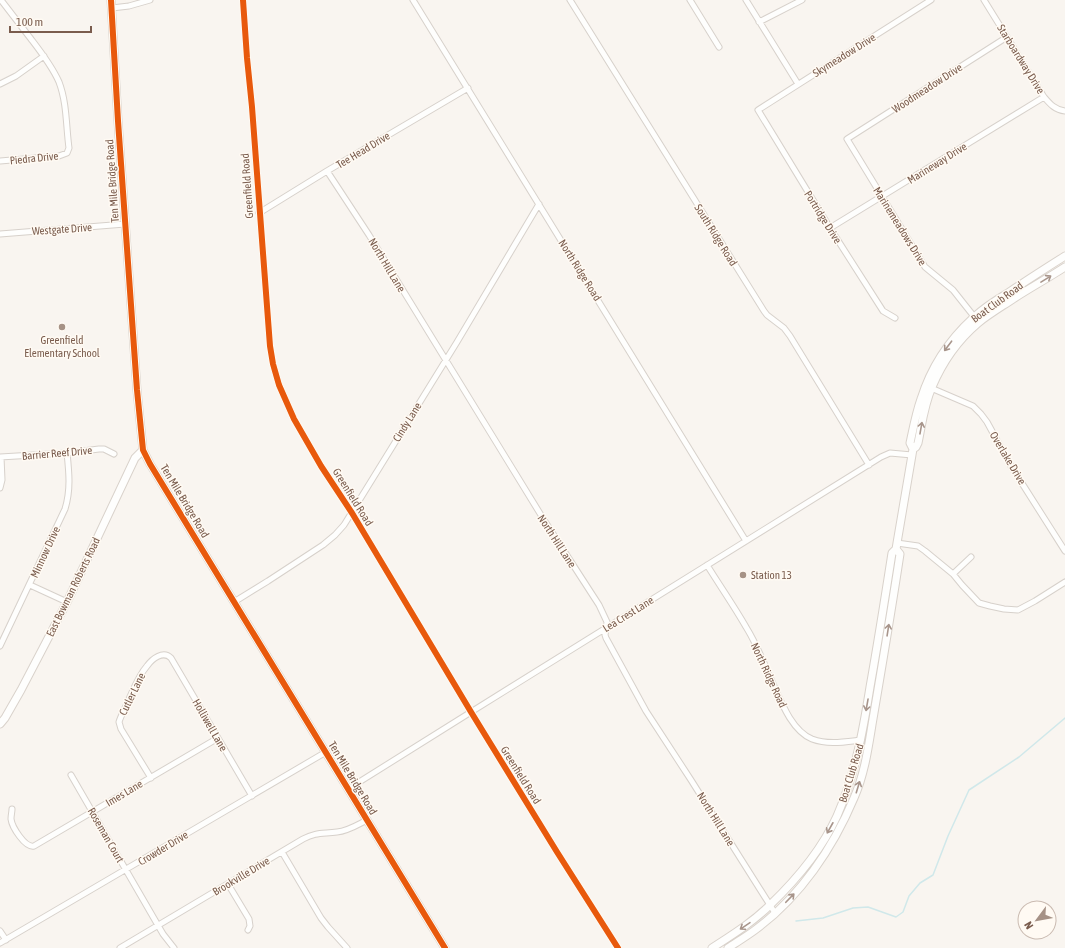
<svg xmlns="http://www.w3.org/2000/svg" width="1065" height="948" font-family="'Asap Condensed',sans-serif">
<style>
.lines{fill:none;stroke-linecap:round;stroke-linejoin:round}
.stream{stroke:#d0e8ea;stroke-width:1.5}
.street-casing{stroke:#d7d1cb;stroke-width:7}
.secondary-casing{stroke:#d9d2cb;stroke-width:9}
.street{stroke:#fefefd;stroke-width:5}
.secondary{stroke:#fefefd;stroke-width:7}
.cycleway-casing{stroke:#fffaf3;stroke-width:8}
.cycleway{stroke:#e8590c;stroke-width:6}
.oneway{stroke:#a8958b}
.poi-dot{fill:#a69286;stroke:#fffaf3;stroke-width:1.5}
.labels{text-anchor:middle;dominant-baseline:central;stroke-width:3;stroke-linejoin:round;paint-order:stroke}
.street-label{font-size:11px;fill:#7a5c4d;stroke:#fffaf3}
.poi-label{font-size:11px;fill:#7a5c4d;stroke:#fffaf3}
</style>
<rect width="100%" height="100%" fill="#f9f5f0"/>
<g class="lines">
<path class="stream" d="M796,921L823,918L853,908L868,907L896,917L903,912L909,896L920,883L933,875L948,836L969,790L1019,757L1065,718"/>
<defs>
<path id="street" d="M243,0L247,58L252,107L270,346L273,364L279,385L294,419L321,466L352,513L471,712L557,852L618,948
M413,0L746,541
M570,0L764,311L767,315L784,328L790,336L869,465
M690,0L719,47
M746,0L798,84
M984,0L1044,97C1050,104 1055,110 1065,111
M112,8L129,6L150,0
M759,22L802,0
M0,84L16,76L44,56
M0,161L59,156L67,153L69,148C66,126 67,103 59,82C52,66 41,52 31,39C21,26 11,13 1,0
M327,171L369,235L544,520L599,605L607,622L605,635L606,638L646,711L691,780L775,913
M259,213L327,171L468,88
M830,228L1044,97
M0,234L125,224
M895,318L883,311L830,228L758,110L931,0
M976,319L953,290L925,267L847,139L1007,37
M931,388L973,406L981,414L987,422L1011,466L1065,551
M0,457L67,453L99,449H104L114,454
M0,488L2,480L1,457
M897,543L918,546L925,551L953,574L962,585L979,603L990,606L1004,609L1018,610L1035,601L1065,582
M707,565C720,586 734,606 746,627C756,643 763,660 770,677C779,696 790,730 812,739C828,745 844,742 861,740
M953,574L971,557
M30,585L67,602
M234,602L268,581L323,545L335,535L344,525L457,342L539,204
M0,646L65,509C71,490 69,472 67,453
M71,775L163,934L174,948
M151,778L121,729L119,722C121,715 126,707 129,699C134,688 139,675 147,666C152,659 163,650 171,658L252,796
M348,789L471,712L881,457L890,453L912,455
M12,809C12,812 11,815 11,819C12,827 25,848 34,846L218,738
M282,852L321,918L328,927L347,948
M228,884L249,919L250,926L248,930
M0,931L6,940
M0,943L326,752
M120,948L303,839C316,832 323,834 337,832C348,831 357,825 367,820"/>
<path id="secondary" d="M111,0L118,121L137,390L143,450L150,464L445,948
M913,449L910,443C913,429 916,413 921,399C931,367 949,340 973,318C984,308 996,300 1008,293C1027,280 1046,268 1065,256
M0,724L5,718L21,690L67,602L135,458L143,450
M712,948C732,935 753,922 770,905C796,880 822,849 837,816C855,775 863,731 870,687C878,642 885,598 892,553L896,549
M728,948C737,942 747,936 755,930C800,897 833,848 854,798C866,771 869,741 874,713C883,660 892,607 900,554L896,549L897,543L912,455L913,449L916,447L918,443C922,424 924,405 932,387C942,363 958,340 978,323C989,314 1001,307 1013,299C1030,288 1048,278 1065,267"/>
</defs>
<use href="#street" class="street-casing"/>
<use href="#secondary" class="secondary-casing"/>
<use href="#street" class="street"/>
<use href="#secondary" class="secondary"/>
<defs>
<path id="cycleway" d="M111,0L118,121L137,390L143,450L150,464L445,948
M243,0L247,58L252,107L270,346L273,364L279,385L294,419L321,466L352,513L471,712L557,852L618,948"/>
</defs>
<use href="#cycleway" class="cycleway-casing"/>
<use href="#cycleway" class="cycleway"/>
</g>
<defs><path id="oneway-shaft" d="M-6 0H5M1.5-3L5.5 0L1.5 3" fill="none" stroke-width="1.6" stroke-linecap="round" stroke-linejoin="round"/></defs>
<g class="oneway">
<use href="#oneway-shaft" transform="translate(1046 279) rotate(-32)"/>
<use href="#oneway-shaft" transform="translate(948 346) rotate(127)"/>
<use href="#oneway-shaft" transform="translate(921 428) rotate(-80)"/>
<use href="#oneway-shaft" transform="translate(888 630) rotate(-81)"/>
<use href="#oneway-shaft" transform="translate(867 705) rotate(100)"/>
<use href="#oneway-shaft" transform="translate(858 787) rotate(-73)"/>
<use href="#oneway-shaft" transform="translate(830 828) rotate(119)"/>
<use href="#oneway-shaft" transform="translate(790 898) rotate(-46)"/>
<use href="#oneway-shaft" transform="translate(745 926) rotate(146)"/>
</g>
<g class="poi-dot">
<circle cx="62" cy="327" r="4"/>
<circle cx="743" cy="575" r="4"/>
</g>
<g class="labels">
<g class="street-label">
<text transform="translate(844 55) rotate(-32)">Skymeadow Drive</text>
<text transform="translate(1021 59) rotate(58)">Starboardway Drive</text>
<text transform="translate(927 88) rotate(-33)">Woodmeadow Drive</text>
<text transform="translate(363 150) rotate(-31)">Tee Head Drive</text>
<text transform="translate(34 158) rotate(-6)">Piedra Drive</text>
<text transform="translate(937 163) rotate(-32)">Marineway Drive</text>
<text transform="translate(112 181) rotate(-94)">Ten Mile Bridge Road</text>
<text transform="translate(247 186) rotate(-94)">Greenfield Road</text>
<text transform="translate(823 217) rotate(58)">Portridge Drive</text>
<text transform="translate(900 226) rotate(58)">Marinemeadows Drive</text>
<text transform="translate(62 229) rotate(-4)">Westgate Drive</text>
<text transform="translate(716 235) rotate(58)">South Ridge Road</text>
<text transform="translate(387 265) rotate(59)">North Hill Lane</text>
<text transform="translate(580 270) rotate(58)">North Ridge Road</text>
<text transform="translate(997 302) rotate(-36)">Boat Club Road</text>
<text transform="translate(407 422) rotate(-58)">Cindy Lane</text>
<text transform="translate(57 453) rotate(-5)">Barrier Reef Drive</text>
<text transform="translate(1008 458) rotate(59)">Overlake Drive</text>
<text transform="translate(353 497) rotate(58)">Greenfield Road</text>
<text transform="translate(185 501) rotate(59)">Ten Mile Bridge Road</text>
<text transform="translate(557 541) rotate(57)">North Hill Lane</text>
<text transform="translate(45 552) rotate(-65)">Minnow Drive</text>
<text transform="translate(73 587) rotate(-64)">East Bowman Roberts Road</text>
<text transform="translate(628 614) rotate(-32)">Lea Crest Lane</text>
<text transform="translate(769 675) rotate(65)">North Ridge Road</text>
<text transform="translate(132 694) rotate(-64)">Cutler Lane</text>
<text transform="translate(210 725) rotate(60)">Holliwell Lane</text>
<text transform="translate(851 773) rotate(-73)">Boat Club Road</text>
<text transform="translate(521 775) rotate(58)">Greenfield Road</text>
<text transform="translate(353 778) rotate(59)">Ten Mile Bridge Road</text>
<text transform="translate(124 793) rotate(-31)">Imes Lane</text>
<text transform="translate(716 819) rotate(58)">North Hill Lane</text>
<text transform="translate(106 835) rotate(60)">Roseman Court</text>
<text transform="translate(163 848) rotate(-31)">Crowder Drive</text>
<text transform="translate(241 876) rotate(-31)">Brookville Drive</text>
</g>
<g class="poi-label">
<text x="62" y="340">Greenfield<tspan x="62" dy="13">Elementary School</tspan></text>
<text x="751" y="575" text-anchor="start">Station 13</text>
</g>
</g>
<g transform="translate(1037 920) rotate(238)"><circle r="19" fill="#fffaf3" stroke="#cabbb1"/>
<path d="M0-3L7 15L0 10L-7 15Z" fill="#a69286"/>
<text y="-6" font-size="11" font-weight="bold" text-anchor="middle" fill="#7a5c4d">N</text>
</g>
<path d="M10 26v6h81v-6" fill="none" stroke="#7a5c4d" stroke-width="2"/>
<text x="16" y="26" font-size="12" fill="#7a5c4d" stroke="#fffaf3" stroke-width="3" paint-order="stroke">100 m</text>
</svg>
